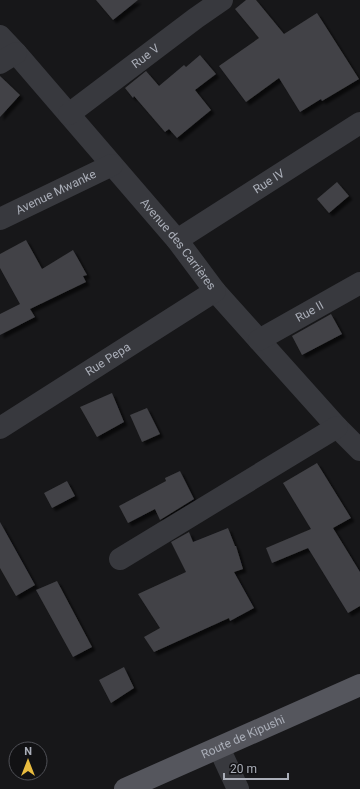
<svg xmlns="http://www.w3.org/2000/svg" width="360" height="789" font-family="Roboto,sans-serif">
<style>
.building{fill:#424246;filter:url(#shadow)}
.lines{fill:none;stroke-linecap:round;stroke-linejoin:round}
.minor{stroke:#38393e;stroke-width:22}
.major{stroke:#55565d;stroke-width:22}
.labels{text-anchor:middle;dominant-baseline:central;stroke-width:3.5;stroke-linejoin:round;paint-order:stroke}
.street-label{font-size:12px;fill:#aaaeb8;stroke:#121214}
</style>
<defs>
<filter id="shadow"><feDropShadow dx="3.5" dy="3.5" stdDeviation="1" flood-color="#0009"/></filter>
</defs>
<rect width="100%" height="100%" fill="#171719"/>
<path class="building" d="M96,0H138L113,20Z
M246,0H256L284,34L317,13L359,79L322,101L321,99L300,112L279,78L246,102L219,66L259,38L235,9Z
M200,55L216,74L195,90L211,110L177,138L169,129L165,132L134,96L133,98L125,88L146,71L159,86L184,65L186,67Z
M0,76L20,95L0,117Z
M337,182L349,196L329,213L317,199Z
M26,240L42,269L73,250L87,275L83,276L86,282L30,309L35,317L0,335V314L20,304L0,268V254Z
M331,314L342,334L302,355L292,336Z
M112,393L124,422L97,437L80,407Z
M147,408L160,434L142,442L130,415Z
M317,463L351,518L333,528L360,572V606L348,613L308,548L272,563L266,548L311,529L283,483Z
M180,471L194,499L160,520L155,509L128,523L119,506L166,481L165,478Z
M67,481L75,496L52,508L44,493Z
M0,522L35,585L16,596L0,568Z
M228,528L235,546H236L243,569L234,572L254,608L230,621L229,618L154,652L144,637L160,628L138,594L186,572L171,542L189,532L193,542Z
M57,581L92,647L73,657L36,590Z
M124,667L134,688L111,703L99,680Z"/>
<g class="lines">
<g class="minor">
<path id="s1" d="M0,36L16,53L177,240L215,291L337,427L360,450"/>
<path d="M0,63L16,53"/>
<path id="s2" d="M69,114L196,18L222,0"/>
<path id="s3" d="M0,219L112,165"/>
<path id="s4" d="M177,240L360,123"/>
<path id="s5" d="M259,340L360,283"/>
<path id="s6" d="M0,428L215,291"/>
<path d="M120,559L337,427"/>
<path d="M219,748L238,789"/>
</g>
<path class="major" id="s7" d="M125,789L360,685"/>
</g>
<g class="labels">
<g class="street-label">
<text stroke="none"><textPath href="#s2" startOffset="96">Rue V</textPath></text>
<text stroke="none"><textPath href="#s4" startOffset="109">Rue IV</textPath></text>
<text stroke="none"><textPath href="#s3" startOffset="62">Avenue Mwanke</textPath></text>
<text stroke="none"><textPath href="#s1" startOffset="274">Avenue des Carrières</textPath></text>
<text stroke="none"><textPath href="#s5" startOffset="58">Rue II</textPath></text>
<text stroke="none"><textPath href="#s6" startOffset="128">Rue Pepa</textPath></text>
<text stroke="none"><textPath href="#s7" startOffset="129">Route de Kipushi</textPath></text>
</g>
</g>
<g transform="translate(28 761)"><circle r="19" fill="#121214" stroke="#4f5056"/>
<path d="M0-3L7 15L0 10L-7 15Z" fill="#e9bc3f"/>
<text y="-6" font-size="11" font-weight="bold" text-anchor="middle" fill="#aaaeb8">N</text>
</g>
<path d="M224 773v6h64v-6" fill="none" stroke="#aaaeb8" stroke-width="2"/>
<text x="230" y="773" font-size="12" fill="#aaaeb8" stroke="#121214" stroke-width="3" paint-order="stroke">20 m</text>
</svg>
